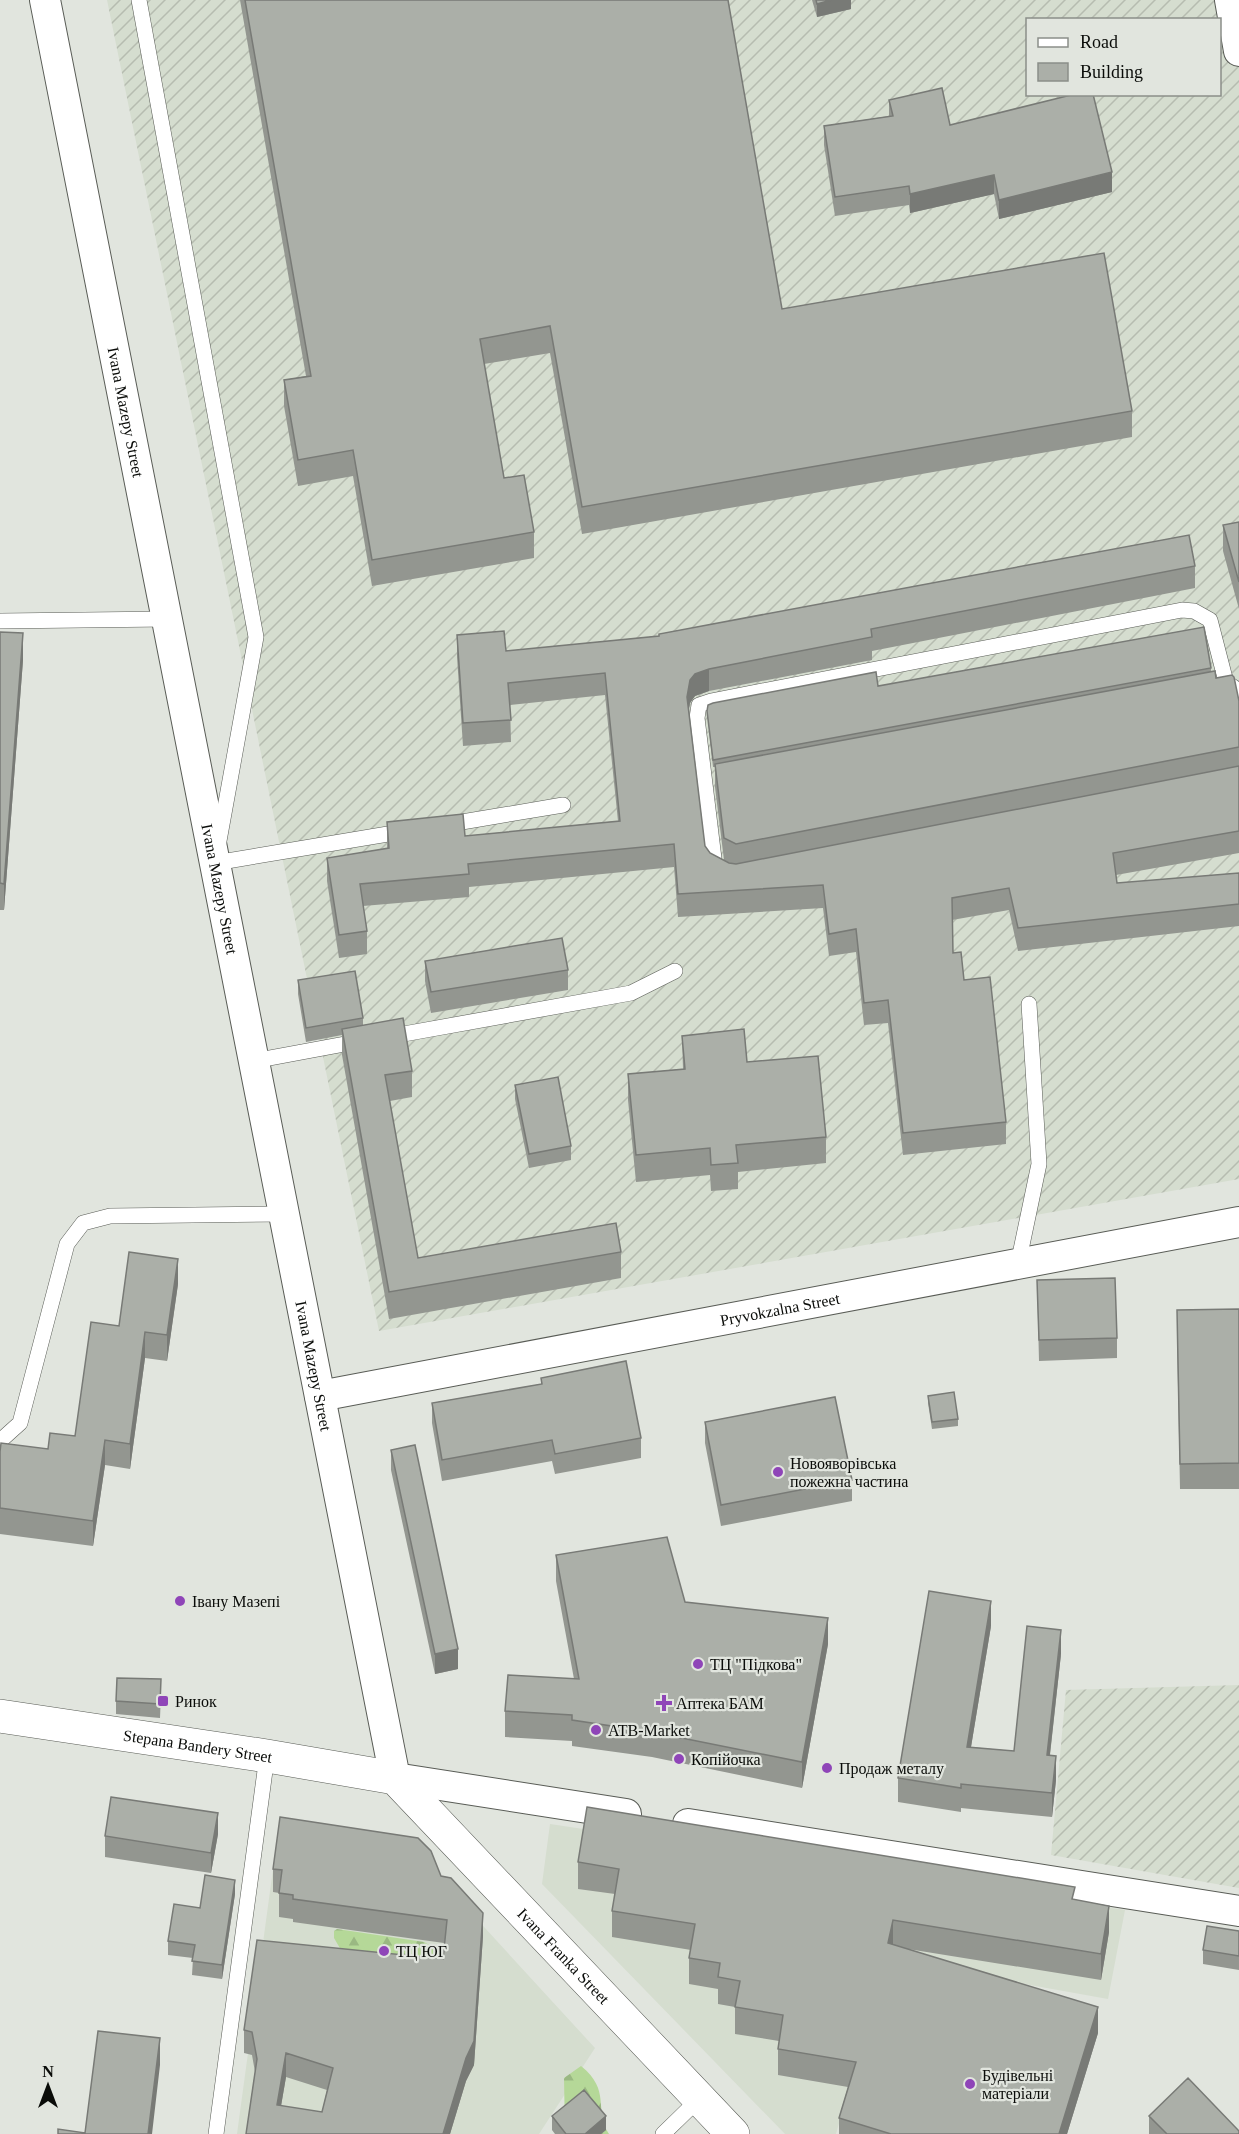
<svg xmlns="http://www.w3.org/2000/svg" width="1239" height="2134" font-family="Georgia,serif">
<style>
.built{fill:#d5ddcf}
.industrial{fill:url(#industrial-furrows);fill-rule:evenodd}
.forest{fill:url(#forest-firs)}
.lines{fill:none;stroke-linecap:round;stroke-linejoin:round}
.lane-casing{stroke:#595c56;stroke-width:16}
.street-casing{stroke:#595c56;stroke-width:32}
.secondary-casing{stroke:#595c56;stroke-width:34}
.lane{stroke:#fff;stroke-width:15}
.street{stroke:#fff;stroke-width:30}
.secondary{stroke:#fff;stroke-width:33}
.wall{fill:#939690;fill-rule:evenodd}
.shaded-wall{fill:#787a76}
.building{fill:#abafa8;stroke:#787a76;stroke-width:1.5;fill-rule:evenodd}
.poi-dot{fill:#8f45b8;stroke:#e1e5de;stroke-width:2}
.labels{text-anchor:middle;dominant-baseline:central;stroke-width:4.5;stroke-linejoin:round;paint-order:stroke}
.street-label{font-size:16px;fill:#0a0c09;stroke:#e1e5de}
.poi-label{font-size:16px;fill:#0a0c09;stroke:#e1e5de;text-anchor:start}
</style>
<defs>
<pattern id="industrial-furrows" width="10" height="10" patternUnits="userSpaceOnUse" patternTransform="scale(1.5)"><rect width="10" height="10" fill="#d5ddcf"/><path d="M-1 1l2-2M0 10L10 0M9 11l2-2" fill="none" stroke="#b6bcb0"/></pattern>
<pattern id="forest-firs" width="22" height="20" patternUnits="userSpaceOnUse" patternTransform="scale(1.5)"><rect width="22" height="20" fill="#b5d898"/><path d="M5 1l3.5 6h-7zM16 11l3.5 6h-7z" fill="#9ab882"/></pattern>
</defs>
<rect width="100%" height="100%" fill="#e1e5de"/>
<path class="built" d="M550,1824L1125,1910L1108,1999L885,1959L836,2134H785L542,1884Z
M279,1825L418,1855L595,2048L539,2134H237Z"/>
<path class="industrial" d="M107,0H1239V1179L379,1331ZM1028,20H1220V94H1028Z
M1239,1685V1888L1051,1855L1066,1690Z"/>
<path class="forest" d="M337,1929L424,1942L433,1947L440,1961L348,1962L334,1938V1931Z
M581,2066C612,2091 593,2109 609,2134H565L564,2078Z"/>
<g class="lines">
<defs>
<path id="lane" d="M139,0L256,637L215,863L406,831
M0,621L167,619
M444,825L563,805
M722,871L715,867L697,718L699,705L711,701L1182,610L1194,611L1210,620L1226,682L1239,691
M387,1037L631,993L675,971
M254,1061L361,1041
M1018,1264L1039,1164L1029,1004
M0,1441L20,1423L67,1244L83,1223L110,1216L284,1214
M216,2134L267,1756
M663,2134L700,2098"/>
<g id="street">
<path id="s1" d="M45,0L395,1778L626,1814"/>
<path d="M1230,0L1239,51"/>
<path id="s2" d="M320,1396L1239,1222"/>
<path d="M688,1824L1239,1911"/>
</g>
<g id="secondary">
<path id="s3" d="M0,1716L267,1756L395,1778L733,2134"/>
</g>
</defs>
<use href="#lane" class="lane-casing"/>
<use href="#street" class="street-casing"/>
<use href="#secondary" class="secondary-casing"/>
<use href="#lane" class="lane"/>
<use href="#street" class="street"/>
<use href="#secondary" class="secondary"/>
</g>
<path class="wall" d="M240,0H728L782,309L1132,411V437L582,534L550,353L484,364L504,478L534,532V558L372,586L353,476L298,486L284,406V380L306,376Z
M812,0H851V9L817,17Z
M889,100L950,125L1112,192L999,219L994,194L910,213L909,205L835,216L824,145V126L889,116Z
M1239,522V609L1223,551V525Z
M1195,566V588L872,651V660L709,691L695,696L690,703L689,709L705,846L710,853L724,860L715,787V767H713L707,711L878,686L1211,668V672L1216,678L1239,701V853L1116,875L1117,883L1239,873V926L1018,951L1009,910L952,920L953,953L964,980L1006,1122V1144L903,1155L888,1023L864,1025L856,952L829,956L823,908L678,917L674,867L469,887V897L363,906L367,931V954L339,958L327,881V858L387,849V822L465,836L618,821L605,695L510,705L511,742L463,746L457,657V635L506,651L659,636Z
M0,632L23,660L4,910H0Z
M425,961L568,970V990L431,1013L425,981Z
M298,980L363,1018V1025L412,1071V1097L390,1101L418,1258L621,1252V1278L389,1319L342,1055V1035L306,1042L298,994Z
M682,1036L747,1062L826,1137V1163L738,1172V1189L711,1191L710,1175L636,1182L628,1100V1074L683,1069Z
M515,1085L571,1146V1160L529,1168L515,1099Z
M1037,1280L1117,1338V1358L1039,1361Z
M178,1284L167,1361L145,1358L130,1469L105,1465L93,1546L0,1534V1452L48,1449L75,1436L119,1326Z
M1239,1309V1489H1180L1177,1336Z
M541,1378L641,1438V1458L555,1474L552,1461L442,1481L432,1423V1403L541,1384Z
M928,1396L958,1419V1426L932,1429L928,1403Z
M705,1422L852,1480V1501L721,1526L705,1443Z
M391,1450L458,1669L435,1674L391,1470Z
M556,1555L685,1602L828,1644L802,1788L652,1757L572,1746V1741L505,1737V1711L574,1679L556,1581Z
M991,1626L971,1747L1014,1751L1061,1654L1050,1755L1056,1780L1052,1817L961,1808V1812L898,1802V1778Z
M161,1693L160,1718L116,1714V1701Z
M218,1834L211,1873L105,1857V1836Z
M578,1862L1075,1900L1109,1932L1101,1980L908,1949L1098,2033L1067,2134H839V2118L848,2087L778,2075V2049L779,2041L735,2034V2007L718,2004V1989L689,1984V1958L691,1950L612,1937V1911L615,1894L578,1889Z
M273,1869L441,1876L483,1936L474,2065L466,2081L450,2134H246L255,2072L252,2055L244,2053V2030L443,1959L444,1943L293,1922V1919L279,1917V1893L273,1892ZM286,2077L327,2090L322,2112L281,2106Z
M235,1894L222,1979L192,1975L193,1958L168,1955V1941L200,1908Z
M1239,1931V1970L1203,1964V1950Z
M552,2116L606,2130L601,2134H555L552,2130Z
M1149,2116L1239,2134H1149Z"/>
<path class="shaded-wall" d="M831,0H851V9L817,17V4Z
M1112,172V192L999,219V200Z
M994,175V194L910,213V194Z
M23,633V660L4,910V884Z
M709,669V691L695,696L690,703L687,719V697L690,680L695,674Z
M178,1259V1284L167,1361V1335Z
M145,1332V1358L130,1469V1444Z
M105,1440V1465L93,1546V1521Z
M991,1601V1626L967,1771V1747Z
M828,1618V1644L802,1788V1762Z
M1061,1630V1654L1047,1780V1755Z
M458,1649V1669L435,1674V1654Z
M1056,1756V1780L1052,1817V1793Z
M218,1813V1834L211,1873V1853Z
M235,1880V1894L222,1979V1965Z
M1109,1906V1932L1101,1980V1954Z
M483,1913V1936L474,2065L466,2081L450,2134H443Z
M893,1920V1946L888,1943Z
M1098,2007V2033L1067,2134H1059Z
M160,2038V2065L152,2134H148Z
M286,2053V2077L277,2129V2105Z
M606,2116V2130L601,2134H585Z"/>
<path class="building" d="M245,0H728L782,309L1104,253L1132,411L582,507L550,326L480,339L504,478L524,475L534,532L372,560L353,450L298,460L284,380L311,376Z
M816,0H831L817,4Z
M942,88L950,125L1075,94H1093L1112,172L999,200L994,175L910,194L909,186L835,197L824,126L893,116L889,100Z
M1239,522V582L1223,525Z
M1189,535L1195,566L871,629L872,637L709,669L695,674L690,680L687,697L705,846L710,853L729,863L736,864L1239,766V831L1113,853L1117,883L1239,873V904L1018,928L1009,888L952,898L953,953L961,952L964,980L990,977L1006,1122L903,1133L888,1000L864,1003L856,929L829,934L823,885L678,894L674,844L468,864L469,874L360,884L367,931L339,935L327,858L389,848L387,822L463,814L465,836L620,821L605,673L508,683L511,720L463,723L457,635L504,631L506,651L659,636V634Z
M1204,627L1211,668L713,760L707,711L708,705L713,703L876,672L878,686Z
M0,632L23,633L4,884L0,883Z
M1215,671L1216,678L1232,675L1234,677L1239,701V747L736,844L724,838L715,764Z
M562,938L568,970L431,992L425,961Z
M355,971L363,1018L306,1028L298,980Z
M403,1018L412,1071L385,1075L418,1258L616,1223L621,1252L389,1292L342,1029Z
M744,1029L747,1062L818,1056L826,1137L736,1145L738,1163L711,1165L710,1148L636,1155L628,1074L685,1069L682,1036Z
M558,1077L571,1146L529,1154L515,1085Z
M129,1252L178,1259L167,1335L145,1332L130,1444L105,1440L93,1521L0,1508V1452L1,1443L48,1449L50,1433L75,1436L91,1322L119,1326Z
M1115,1278L1117,1338L1039,1340L1037,1280Z
M1239,1309V1463L1180,1464L1177,1310Z
M626,1361L641,1438L555,1454L552,1440L442,1460L432,1403L542,1384L541,1378Z
M954,1392L958,1419L932,1422L928,1396Z
M835,1397L852,1480L721,1505L705,1422Z
M415,1445L458,1649L435,1654L391,1450Z
M667,1537L685,1602L828,1618L802,1762L652,1732L572,1720V1715L505,1711L508,1675L579,1679L556,1555Z
M929,1591L991,1601L967,1747L1014,1751L1027,1626L1061,1630L1047,1755L1056,1756L1052,1793L961,1784V1788L898,1778Z
M117,1678L161,1679L160,1704L116,1701Z
M111,1797L218,1813L211,1853L105,1836Z
M587,1807L1075,1887L1072,1899L1109,1906L1101,1954L893,1920L888,1943L1098,2007L1059,2134H891L839,2118L856,2062L778,2049L783,2015L735,2007L740,1981L718,1977L720,1963L689,1958L695,1924L612,1911L619,1869L578,1862Z
M280,1817L418,1838L431,1851L441,1876L451,1878L483,1913L474,2041L466,2058L443,2134H246L257,2059L252,2032L244,2030L257,1940L443,1959L447,1920L293,1899V1895L279,1893L282,1870L273,1869ZM286,2053L333,2068L322,2112L277,2105Z
M205,1875L235,1880L222,1965L192,1961L195,1945L168,1941L174,1904L200,1908Z
M1207,1926L1239,1931V1956L1203,1950Z
M98,2031L160,2038L148,2134H58V2129L85,2133Z
M1188,2078L1239,2131V2134H1167L1149,2116Z
M584,2090L606,2116L585,2134H566L552,2116Z"/>
<g class="poi-dot">
<circle cx="778" cy="1472" r="6"/>
<circle cx="180" cy="1601" r="6"/>
<circle cx="698" cy="1664" r="6"/>
<rect x="157" y="1695" width="12" height="12" rx="3"/>
<path d="M661 1694h6v6h6v6h-6v6h-6v-6h-6v-6h6z"/>
<circle cx="596" cy="1730" r="6"/>
<circle cx="679" cy="1759" r="6"/>
<circle cx="827" cy="1768" r="6"/>
<circle cx="384" cy="1951" r="6"/>
<circle cx="970" cy="2084" r="6"/>
</g>
<g class="labels">
<g class="street-label">
<text stroke="none"><textPath href="#s1" startOffset="420">Ivana Mazepy Street</textPath></text>
<text stroke="none"><textPath href="#s1" startOffset="906">Ivana Mazepy Street</textPath></text>
<text stroke="none"><textPath href="#s2" startOffset="468">Pryvokzalna Street</textPath></text>
<text stroke="none"><textPath href="#s1" startOffset="1392">Ivana Mazepy Street</textPath></text>
<text stroke="none"><textPath href="#s3" startOffset="200">Stepana Bandery Street</textPath></text>
<text stroke="none"><textPath href="#s3" startOffset="645">Ivana Franka Street</textPath></text>
</g>
<g class="poi-label">
<text x="790" y="1463">Новояворівська<tspan x="790" dy="18">пожежна частина</tspan></text>
<text x="192" y="1601">Івану Мазепі</text>
<text x="710" y="1664">ТЦ "Підкова"</text>
<text x="175" y="1701">Ринок</text>
<text x="676" y="1703">Аптека БАМ</text>
<text x="608" y="1730">ATB-Market</text>
<text x="691" y="1759">Копійочка</text>
<text x="839" y="1768">Продаж металу</text>
<text x="396" y="1951">ТЦ ЮГ</text>
<text x="982" y="2075">Будівельні<tspan x="982" dy="18">матеріали</tspan></text>
</g>
</g>
<rect x="1026" y="18" width="195" height="78" fill="#e1e5de" stroke="#8b8e89" stroke-width="1.5"/>
<rect x="1038" y="38" width="30" height="9" fill="#ffffff" stroke="#8b8e89" stroke-width="1.5"/>
<text x="1080" y="48" font-size="18" fill="#0a0c09">Road</text>
<rect x="1038" y="63" width="30" height="18" fill="#abafa8" stroke="#8b8e89" stroke-width="1.5"/>
<text x="1080" y="78" font-size="18" fill="#0a0c09">Building</text>
<g transform="translate(48 2086)" stroke="#e1e5de" stroke-width="4.5" paint-order="stroke">
<path d="M0-4.5L10 22L0 15L-10 22Z" fill="#0a0c09"/>
<text y="-9" font-size="16" font-weight="bold" text-anchor="middle" fill="#0a0c09">N</text>
</g>
</svg>
